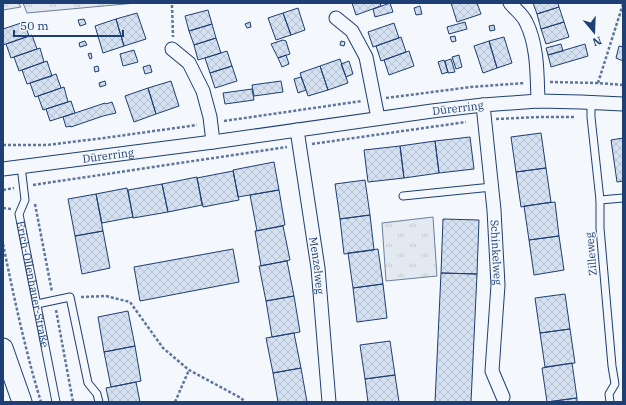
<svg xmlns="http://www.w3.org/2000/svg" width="626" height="405" font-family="'IBM Plex Serif',serif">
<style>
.grass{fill:url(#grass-tufts);stroke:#687fa3}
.building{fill:url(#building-cross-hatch);stroke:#1d3f73}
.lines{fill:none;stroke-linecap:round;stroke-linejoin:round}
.lane-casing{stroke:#1d3f73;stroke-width:9}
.street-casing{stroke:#1d3f73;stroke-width:15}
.secondary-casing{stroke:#1d3f73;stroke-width:21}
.path{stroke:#5e769c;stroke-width:2.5;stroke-dasharray:3 2;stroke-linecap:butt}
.lane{stroke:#f4f7fb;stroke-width:7}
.street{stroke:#f4f7fb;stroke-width:13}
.secondary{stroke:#f4f7fb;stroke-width:19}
.labels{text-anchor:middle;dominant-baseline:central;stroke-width:3;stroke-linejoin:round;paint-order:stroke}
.street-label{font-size:11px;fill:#1d3f73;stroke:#f4f7fb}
</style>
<defs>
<pattern id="grass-tufts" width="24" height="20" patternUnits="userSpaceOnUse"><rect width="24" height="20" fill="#e3e9f0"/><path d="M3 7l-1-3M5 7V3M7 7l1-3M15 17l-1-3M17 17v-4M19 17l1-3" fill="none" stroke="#c2c9d1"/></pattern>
<pattern id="building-cross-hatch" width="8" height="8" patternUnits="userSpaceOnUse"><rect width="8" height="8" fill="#d5e0f0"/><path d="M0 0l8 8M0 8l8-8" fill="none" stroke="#b6c1d1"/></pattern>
</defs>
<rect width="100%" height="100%" fill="#f4f7fb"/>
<path class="grass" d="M3,3H18L21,7L3,10Z
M23,3H136L27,13Z
M433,217L437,276L386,281L382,223Z"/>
<path class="building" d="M352,3H380L381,6L356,15Z
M390,3L393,12L375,17L373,9Z
M451,3H477L481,14L457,22Z
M533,3H558L559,7L537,14Z
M420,6L422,14L416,15L414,8Z
M559,7L564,22L541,29L537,14Z
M298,8L305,30L291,35L283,13Z
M208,10L212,24L189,31L185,16Z
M137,13L146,39L124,46L116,19Z
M283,13L291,35L276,40L268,18Z
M84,19L86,24L80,26L78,20Z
M116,19L124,46L103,53L95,26Z
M24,22L29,36L3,45V29Z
M250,22L251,27L247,28L245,24Z
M465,22L467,29L449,34L447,27Z
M564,22L569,37L546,44L541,29Z
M394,23L399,38L373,47L368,32Z
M212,24L216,38L194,45L189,31Z
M494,25L495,30L490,31L489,26Z
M32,35L37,49L11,58L6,44Z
M455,36L456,41L452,42L450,37Z
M401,37L406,52L381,61L376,46Z
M504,37L512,63L497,68L489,41Z
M216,38L221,53L198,60L194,45Z
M283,40L286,41L290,54L278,58L271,44Z
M85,41L87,45L80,47L79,43Z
M341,41L345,42L344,46L340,45Z
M489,41L497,68L483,73L474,46Z
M561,44L563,51L548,55L546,48Z
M585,44L588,56L551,67L548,55Z
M619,46L623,47V61L616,58Z
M40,48L44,62L19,71L14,57Z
M134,50L138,62L123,66L120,54Z
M227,51L232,66L210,73L205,58Z
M409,51L414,66L389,75L384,60Z
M91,53L92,58L90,59L88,54Z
M286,55L289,64L282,67L278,58Z
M459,55L462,67L456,69L452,57Z
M340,59L348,83L328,90L320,66Z
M451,59L455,72L448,73L445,61Z
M444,60L448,72L442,74L438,62Z
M47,61L52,76L27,84L22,70Z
M349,61L353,74L346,77L341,64Z
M150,65L152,72L145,74L143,67Z
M98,66L99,71L95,72L94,67Z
M232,66L237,81L215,88L210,73Z
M320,66L328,90L308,96L300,73Z
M56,74L61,88L35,97L30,83Z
M301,77L306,90L298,93L294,79Z
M105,81L106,85L100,87L99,83Z
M171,81L179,106L156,114L148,88Z
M281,81L283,92L254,96L252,85Z
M64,87L68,102L43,110L38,96Z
M148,88L156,114L134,122L125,96Z
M252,89L254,100L225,104L223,93Z
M71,101L75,113L50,121L46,109Z
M112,102L116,113L103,116L71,127V126L66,127L63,117L105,103L106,104Z
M541,133L546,168L516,172L511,137Z
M470,137L474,169L439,173L435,141Z
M623,138V181L617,182L611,140Z
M435,141L439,173L404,178L400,146Z
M400,146L404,178L368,182L364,150Z
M274,162L279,190L238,197L233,170Z
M546,168L551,202L521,207L516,172Z
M233,171L239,200L203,207L197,178Z
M197,177L202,205L168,212L162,184Z
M365,180L370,215L340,219L335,184Z
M162,184L168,212L133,218L128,190Z
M127,188L133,217L102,223L96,194Z
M279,190L285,225L257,231L250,195Z
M96,194L103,231L75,236L68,199Z
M555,202L559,236L529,240L524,206Z
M370,215L374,250L344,254L340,219Z
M443,219L479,220L477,274L441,273Z
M283,226L290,260L261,266L255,231Z
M103,231L110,268L82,274L75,236Z
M559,236L564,270L534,275L529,240Z
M233,249L239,282L140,301L134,267Z
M378,249L383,284L353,288L348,253Z
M287,261L294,296L266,301L259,266Z
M441,273L477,274L471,402H435Z
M383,284L387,318L357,322L353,288Z
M565,294L570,329L540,333L535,298Z
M294,296L300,332L272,337L266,301Z
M128,311L135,346L104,352L98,317Z
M570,329L575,363L545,367L540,333Z
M294,333L301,368L273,373L266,338Z
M390,341L395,375L365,379L360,345Z
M135,346L141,381L111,387L104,352Z
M572,363L577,398L547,402L542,368Z
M301,368L307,402H278L273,373Z
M395,375L399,402H368L365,379Z
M136,382L140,402H109L106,388Z
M577,398V402H547Z"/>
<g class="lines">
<defs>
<g id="lane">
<path d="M591,102V117L600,200V228L612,366L615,384L609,394L610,402"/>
<path id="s1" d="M21,166L25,200L19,214L56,402"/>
<path d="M403,196L492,187"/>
<path d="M600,200L623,198"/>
<path d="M37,304L70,297L88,383L97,394L99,402"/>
</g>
<g id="street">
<path d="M510,3C515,9 523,15 526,22C538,46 537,75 538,101"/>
<path d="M336,18L352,31L366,57L378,118"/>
<path d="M172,49L189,63L203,91L210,117L213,142"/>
<path id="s2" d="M483,105L494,210L498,285L492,371L503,397"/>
<path id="s3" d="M297,130L318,268L329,402"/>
<path id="s4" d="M3,169L213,142L432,111L483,105L538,101L581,102L623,104"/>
</g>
<path id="secondary" d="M3,348L22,402"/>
</defs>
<use href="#lane" class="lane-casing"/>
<use href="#street" class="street-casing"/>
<use href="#secondary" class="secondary-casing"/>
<path class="path" d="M172,5L173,37
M550,82L598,83L623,85
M598,83L623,4
M386,98L471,87L525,83
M496,119L539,117H575
M224,121L362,101
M312,144L466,122
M3,145H47L104,138L197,125
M33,185L287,147
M3,190L14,188
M35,204L52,292
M3,208L11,209
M3,244C14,297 25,350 41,402
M81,297L106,296L130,302L163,348L189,370L241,398L245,402
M56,310L73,402
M175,402L189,370"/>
<use href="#lane" class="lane"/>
<use href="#street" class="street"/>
<use href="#secondary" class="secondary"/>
</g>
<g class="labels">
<g class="street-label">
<text stroke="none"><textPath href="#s4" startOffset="459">Dürerring</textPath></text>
<text stroke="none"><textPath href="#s4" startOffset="106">Dürerring</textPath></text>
<text stroke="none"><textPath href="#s2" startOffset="148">Schinkelweg</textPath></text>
<text transform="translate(591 254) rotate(-95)">Zilleweg</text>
<text stroke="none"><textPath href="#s3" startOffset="137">Menzelweg</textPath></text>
<text stroke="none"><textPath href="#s1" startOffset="121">Erich-Ollenhauer-Straße</textPath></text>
</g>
</g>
<rect width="626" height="405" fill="none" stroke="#1d3f73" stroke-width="8"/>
<g transform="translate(594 32) rotate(161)" stroke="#f4f7fb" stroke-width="3" paint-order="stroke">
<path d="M0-3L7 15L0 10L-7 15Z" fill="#1d3f73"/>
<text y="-6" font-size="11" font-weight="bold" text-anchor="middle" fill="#1d3f73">N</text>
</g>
<path d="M14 30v6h109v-6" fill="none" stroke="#1d3f73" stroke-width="2"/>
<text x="20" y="30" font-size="12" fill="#1d3f73" stroke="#f4f7fb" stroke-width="3" paint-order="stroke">50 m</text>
</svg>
